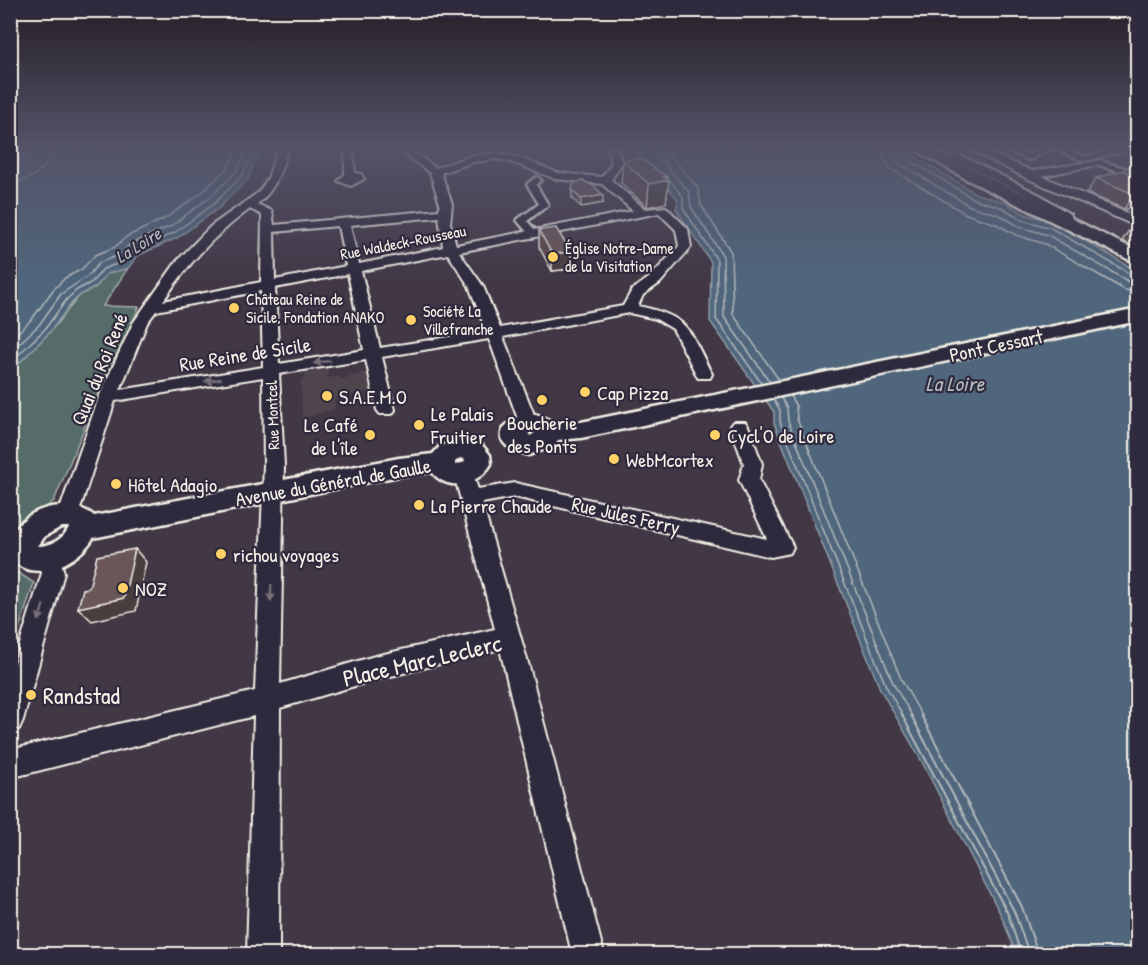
<svg xmlns="http://www.w3.org/2000/svg" width="1148" height="965" font-family="'Patrick Hand',sans-serif">
<style>
.built{fill:#50444e}
.green{fill:#566c67;stroke:#a5aea8;stroke-width:1.5}
.water{fill:#50667b;stroke:#929ea7;stroke-width:1.5}
.lines{fill:none;stroke-linecap:round;stroke-linejoin:round}
.shore-far1{stroke:#b2b9bc;stroke-width:1.5}
.shore{stroke:#b2b9bc;stroke-width:2}
.pedestrian-casing{stroke:#f4f1e8;stroke-width:5}
.minor-casing{stroke:#f4f1e8;stroke-width:4}
.secondary-casing{stroke:#f4f1e8;stroke-width:5}
.pedestrian{fill:#2f2a3d;fill-rule:evenodd}
.minor{fill:#2f2a3d;fill-rule:evenodd}
.secondary{fill:#2f2a3d;fill-rule:evenodd}
.wall{fill:#5b4a4c;stroke:#f4f1e8;stroke-width:1.5}
.shaded-wall{fill:#4a3c3e;stroke:#f4f1e8;stroke-width:1.5}
.building{fill:#6a5658;stroke:#f4f1e8;stroke-width:1.5}
.oneway{fill:#747079}
.poi-dot{fill:#ffd166;stroke:#2f2a3d;stroke-width:2}
.labels{text-anchor:middle;dominant-baseline:central;stroke-width:4.5;stroke-linejoin:round;paint-order:stroke}
.far-street-label{font-size:16px;fill:#f4f1e8;stroke:#2f2a3d}
.far-poi-label{font-size:16px;fill:#f4f1e8;stroke:#2f2a3d;text-anchor:start}
.far-water-label{font-size:18px;font-style:italic;fill:#b2b9bc;stroke:#2f2a3d}
.street-label{font-size:20px;fill:#f4f1e8;stroke:#2f2a3d}
.poi-label{font-size:20px;fill:#f4f1e8;stroke:#2f2a3d;text-anchor:start}
.water-label{font-size:21px;font-style:italic;fill:#b2b9bc;stroke:#2f2a3d}
.near-street-label{font-size:24px;fill:#f4f1e8;stroke:#2f2a3d}
.near-poi-label{font-size:24px;fill:#f4f1e8;stroke:#2f2a3d;text-anchor:start}
</style>
<rect width="100%" height="100%" fill="#413745"/>
<filter id="ink" filterUnits="userSpaceOnUse"><feTurbulence type="fractalNoise" baseFrequency=".0167" numOctaves="2"/><feDisplacementMap in="SourceGraphic" scale="12" xChannelSelector="R" yChannelSelector="G"/><feConvolveMatrix kernelMatrix="1 2 1 2 8 2 1 2 1" color-interpolation-filters="sRGB"/></filter>
<g filter="url(#ink)">
<path class="built" d="M328,366V378L340,376L341,379L366,372L371,392L334,399L335,409L302,418L301,379L305,378V370Z"/>
<path class="green" d="M125,267L128,268L103,306L139,307L123,345L111,363L54,501L16,531L11,547V371L49,333L80,295L96,287L107,274Z
M11,568L34,583L11,653Z"/>
<path class="water" d="M35,148H265L255,161L248,179L219,208L177,238L137,256L128,268L107,274L96,287L80,295L71,304L49,333L11,371V163Z
M632,148H900L977,194L1005,202L1025,214L1053,222L1137,271V954H1016L1002,917L922,762L880,689L774,423V412L710,321L711,262L676,209L678,200L654,169Z"/>
<g class="lines">
<path class="shore-far1" d="M651,148L689,192L691,207L723,256L724,317L770,382
M664,148L698,188L701,205L731,252L733,314L779,380
M882,148L883,158L890,168L966,214L996,224L1016,235L1045,244L1125,290L1138,293
M891,148L892,156L897,162L970,206L1000,215L1020,227L1048,235L1129,282L1138,284
M898,148L901,155L974,199L1003,208L1023,220L1051,228L1132,275L1138,276
M670,180L683,197V208L717,260L716,319L762,384
M10,184C30,181 49,169 53,148
M10,340L32,319L53,290L65,278L82,269L95,255L115,247L126,237L166,218L204,191L228,167L237,148
M10,352L39,325L61,294L88,276L99,263L121,254L130,244L171,226L210,197L236,172L248,148
M10,363L45,329L67,299L77,290L92,282L103,269L125,261L134,251L174,233L215,203L242,176L257,148
M790,396L796,406L797,419L901,679L922,716
M781,398L787,408L788,421L893,683L912,716
M773,399L780,410V422L886,686L903,716"/>
<path class="shore" d="M902,715L1008,914L1021,954
M911,715L1014,911L1029,954
M921,715L1022,907L1038,954"/>
<defs>
<path id="pedestrian" d="M1003,148H1013L1029,155L1042,148H1051L1029,160Z
M1054,148H1064L1088,158L1081,160Z
M1096,160L1138,172V177L1096,164Z
M537,177L541,180L536,185L548,205L527,221L537,232L534,237H528L527,232L517,220L539,204L527,184Z"/>
<path id="minor" d="M278,148H288C281,170 276,190 257,204L272,211L274,225L439,210L440,204L430,173L396,148H407L436,168L471,156L497,153L518,157L558,173L602,177L612,163L607,148H617L622,163L611,180L645,209L666,207L688,229L691,247L660,283L643,295L638,306C691,317 688,329 712,374L710,378H698L673,329L656,319L629,313L503,337L537,422L534,426H522L519,422L489,339L382,357L395,410L392,414H380L377,410L366,360L279,374L284,465L280,684L375,656L495,629L454,474L457,469L464,467L471,469L478,489L515,483L767,539L739,480L744,464L730,426L733,422H745L748,426L762,464L759,480L793,547L790,553L771,557L515,497L482,503L530,670L604,954H572L500,649L375,680L280,708L279,954H247L254,716L10,778V750L255,691L264,465L263,377L115,401L78,515L75,521L68,523L61,521L58,515L99,397L133,323L177,261L211,226L259,192L268,178ZM497,159L511,162L556,179L602,184L633,211L456,245L450,223L452,204L441,173L473,162ZM250,209L262,215L261,282L163,301C190,262 211,238 250,209ZM659,213L676,230L679,246L650,277L632,290L623,306L500,328L483,286L459,252ZM439,217L443,247L359,264L350,225ZM338,226L346,266L275,280L274,232ZM448,254L469,286L486,331L380,348L361,271ZM348,274L364,350L279,364L275,288ZM261,291L263,367L120,390L147,323L156,311Z
M345,148H355L353,151L355,173L361,174L364,179L351,186L338,181L345,174Z
M948,148H955L960,155L1042,196L1071,215L1073,222L1071,225H1063C1055,205 975,171 952,159L946,150Z
M967,148H979L1032,171L1103,160V164L1042,176L1138,218V227L1024,177Z
M1119,148H1137L1084,161L1079,158Z
M50,547L58,550L64,573L23,720L19,729L10,733V676L42,573L39,556L42,550Z"/>
<path id="secondary" d="M913,148H930L1117,241L1138,251V264L968,180Z
M1138,309V321L581,438L558,440L554,446L529,455C522,453 513,450 507,446C491,432 514,416 527,414C539,412 547,421 557,423C565,424 574,422 581,422ZM531,431L535,433L530,436L528,432Z
M460,440L482,445L490,455L491,464C479,485 448,493 432,472L399,476L93,538C79,563 29,588 10,555C10,550 10,544 11,540C19,507 71,496 94,516L399,458L433,454L440,446ZM460,458L464,459L465,462L455,465V462ZM61,527H69C64,539 51,546 38,546L45,536Z"/>
</defs>
<use href="#pedestrian" class="pedestrian-casing"/>
<use href="#minor" class="minor-casing"/>
<use href="#secondary" class="secondary-casing"/>
<use href="#pedestrian" class="pedestrian"/>
<use href="#minor" class="minor"/>
<use href="#secondary" class="secondary"/>
</g>
<path class="wall" d="M623,161L667,177L666,179L669,180L666,203L647,207L621,183Z
M1137,176V211L1130,208L1124,209L1087,193L1096,178Z
M572,190L603,203L581,207L572,198Z
M1133,224H1137V248L1122,241Z
M539,230L571,252V269L552,271L539,247Z"/>
<path class="shaded-wall" d="M664,177H667L666,181L669,180L666,203L647,207L649,184Z
M1137,193V197L1130,208L1124,209L1134,194Z
M603,195V203L581,207V199Z
M571,252V269L552,271V254Z
M135,549L146,562L136,611L92,621L78,608Z"/>
<path class="building" d="M639,158L667,177H664L669,180L649,184L623,161Z
M1123,170L1137,176V193L1134,194L1096,178Z
M582,180L594,186L603,195L581,199L572,190L574,183Z
M556,228L571,252L552,254L539,230Z
M135,549L124,598L78,608L83,589L89,588L97,556Z"/>
<defs><path id="oneway-solid" d="M-6-.8H1V-3.2L6.5 0L1 3.2V.8H-6Z" transform="scale(1.5)"/></defs>
<g class="oneway">
<use href="#oneway-solid" transform="translate(322 362) rotate(171)"/>
<use href="#oneway-solid" transform="translate(213 380) rotate(171)"/>
<use href="#oneway-solid" transform="translate(271 593) rotate(92)"/>
<use href="#oneway-solid" transform="translate(41 613) rotate(106)"/>
</g>
</g>
<linearGradient id="sky" x2="0" y2="1"><stop stop-color="#241e26"/><stop offset="0.52" stop-color="#545368"/><stop offset="1" stop-color="#545368" stop-opacity="0"/></linearGradient>
<rect width="1148" height="283" fill="url(#sky)"/>
<g class="poi-dot">
<circle cx="553" cy="257" r="6"/>
<circle cx="234" cy="308" r="6"/>
<circle cx="411" cy="320" r="6"/>
<circle cx="585" cy="392" r="6"/>
<circle cx="327" cy="396" r="6"/>
<circle cx="542" cy="400" r="6"/>
<circle cx="419" cy="425" r="6"/>
<circle cx="370" cy="435" r="6"/>
<circle cx="715" cy="435" r="6"/>
<circle cx="614" cy="459" r="6"/>
<circle cx="116" cy="484" r="6"/>
<circle cx="419" cy="505" r="6"/>
<circle cx="221" cy="554" r="6"/>
<circle cx="123" cy="588" r="6"/>
<circle cx="31" cy="695" r="6"/>
</g>
<g class="labels">
<g class="far-street-label">
<text transform="translate(403 242) rotate(-11)">Rue Waldeck-Rousseau</text>
<text transform="translate(272 415) rotate(-92)">Rue Montcel</text>
</g>
<g class="far-poi-label">
<text x="565" y="248">Église Notre-Dame<tspan x="565" dy="18">de la Visitation</tspan></text>
<text x="246" y="299">Château Reine de<tspan x="246" dy="18">Sicile, Fondation ANAKO</tspan></text>
<text x="423" y="311">Société La<tspan x="423" dy="18">Villefranche</tspan></text>
</g>
<g class="far-water-label">
<text transform="translate(138 245) rotate(-32)">La Loire</text>
</g>
<g class="street-label">
<text transform="translate(996 345) rotate(-12)">Pont Cessart</text>
<text transform="translate(245 354) rotate(-9)">Rue Reine de Sicile</text>
<text transform="translate(99 369) rotate(-68)">Quai du Roi René</text>
<text transform="translate(333 482) rotate(-10)">Avenue du Général de Gaulle</text>
<text transform="translate(626 515) rotate(13)">Rue Jules Ferry</text>
</g>
<g class="poi-label">
<text x="597" y="392">Cap Pizza</text>
<text x="339" y="396">S.A.E.M.O</text>
<text x="431" y="413">Le Palais<tspan x="431" dy="23">Fruitier</tspan></text>
<text x="542" y="422" text-anchor="middle">Boucherie<tspan x="542" dy="23">des Ponts</tspan></text>
<text x="358" y="424" text-anchor="end">Le Café<tspan x="358" dy="23">de l'île</tspan></text>
<text x="727" y="435">Cycl'O de Loire</text>
<text x="626" y="459">WebMcortex</text>
<text x="128" y="484">Hôtel Adagio</text>
<text x="431" y="505">La Pierre Chaude</text>
<text x="233" y="554">richou voyages</text>
<text x="135" y="588">NOZ</text>
</g>
<g class="water-label">
<text x="955" y="383">La Loire</text>
</g>
<g class="near-street-label">
<text transform="translate(422 660) rotate(-13)">Place Marc Leclerc</text>
</g>
<g class="near-poi-label">
<text x="43" y="695">Randstad</text>
</g>
</g>
<rect width="1148" height="965" fill="none" stroke="#2f2a3d" stroke-width="36"/>
<rect x="18" y="18" width="1112" height="929" fill="none" stroke="#f4f1e8" stroke-width="2" filter="url(#ink)"/>
</svg>
